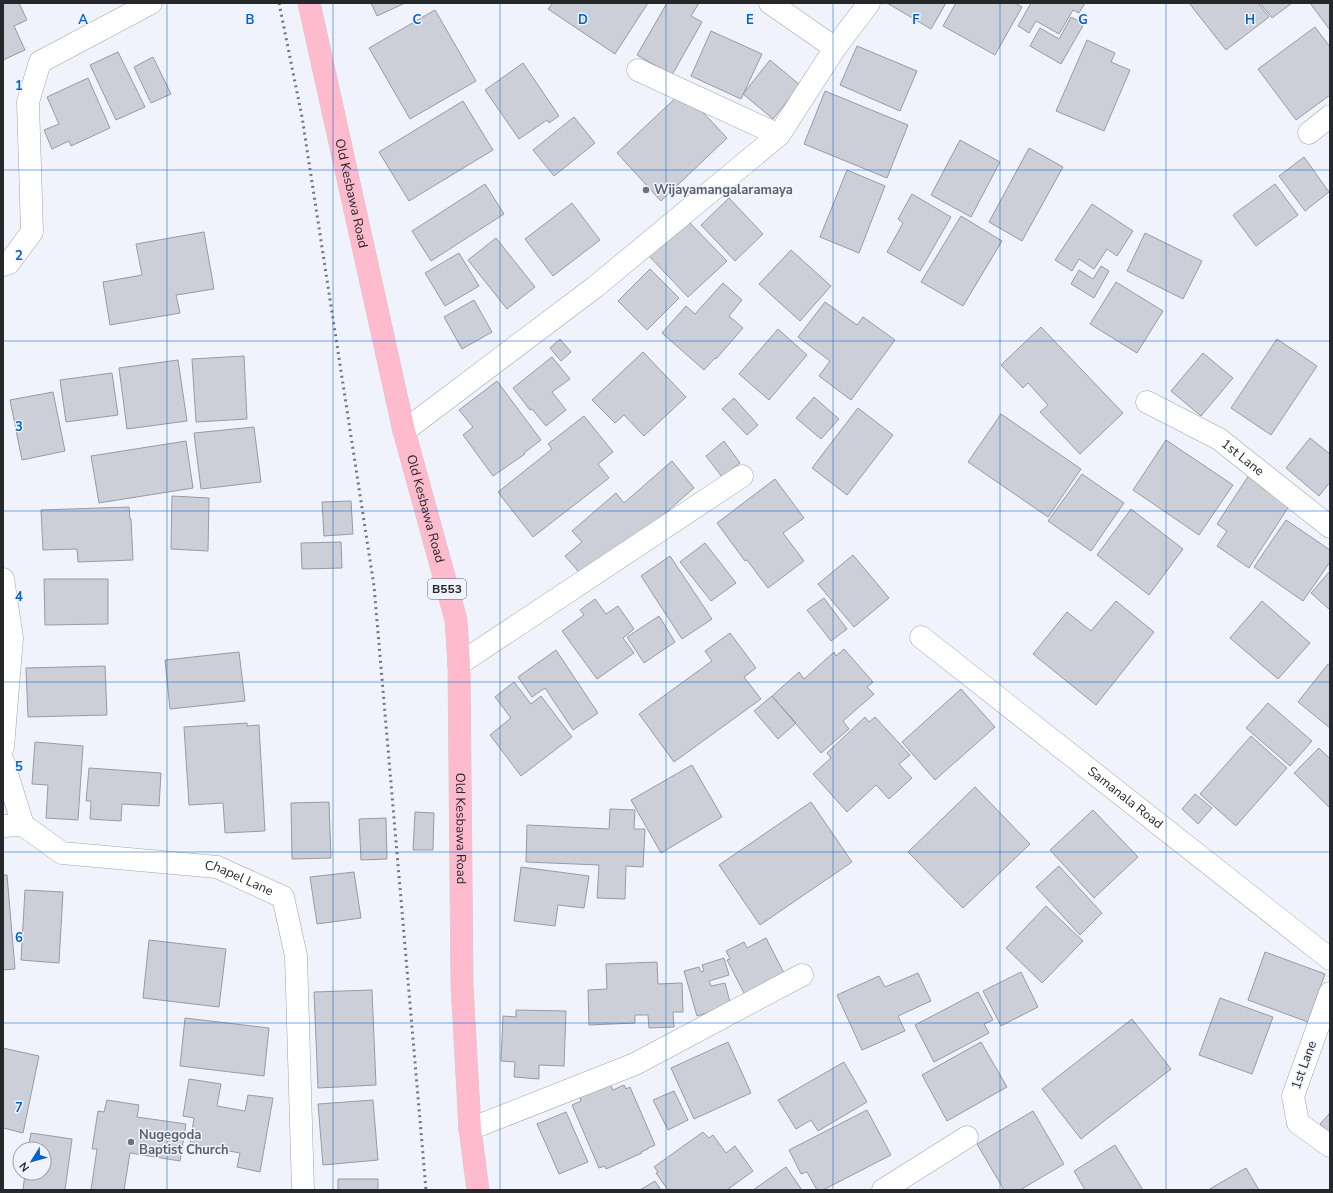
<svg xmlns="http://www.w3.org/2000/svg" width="1333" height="1193" font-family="'Nunito Sans',sans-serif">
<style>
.building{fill:#cccfd7;stroke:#999ba3}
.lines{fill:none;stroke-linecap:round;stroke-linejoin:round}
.minor-casing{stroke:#a0a3ab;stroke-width:23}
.major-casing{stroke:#cfcfd0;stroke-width:23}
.minor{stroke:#fff;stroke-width:22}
.major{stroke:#fdbbcd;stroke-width:22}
.rail{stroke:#74767c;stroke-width:3;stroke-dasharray:2 4;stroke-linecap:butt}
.grid{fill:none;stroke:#0362cb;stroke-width:1;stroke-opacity:0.55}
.worship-dot{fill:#6b7280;stroke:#f0f3fc;stroke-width:1.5}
.labels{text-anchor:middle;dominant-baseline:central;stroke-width:3;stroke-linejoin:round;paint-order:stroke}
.shield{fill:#f0f3fc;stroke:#636469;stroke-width:1}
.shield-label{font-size:12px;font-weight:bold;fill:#26272a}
.worship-label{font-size:13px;font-weight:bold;fill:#5b616d;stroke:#f0f3fc;text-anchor:start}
.street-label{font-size:13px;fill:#26272a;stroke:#f0f3fc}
.grid-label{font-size:13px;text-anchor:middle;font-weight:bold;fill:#0362cb;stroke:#f0f3fc;stroke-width:3;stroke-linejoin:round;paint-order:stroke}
</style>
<rect width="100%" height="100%" fill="#f0f3fc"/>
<path class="building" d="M3,3H19L27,20L14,26L25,50L3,60Z
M371,3H405L377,16Z
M553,3H648L615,54L548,9Z
M667,3H699L691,16L702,22L672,75L637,55Z
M887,3H946L931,29Z
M956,3H1015L1022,7L995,55L943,26Z
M1031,3H1085L1079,13L1073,10L1059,34L1036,21L1029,33L1018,26Z
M1189,3H1258L1269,17L1226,50Z
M1260,3H1292L1272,18Z
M1310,3H1330V30Z
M435,10L476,81L410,119L369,48Z
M1071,17L1084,24L1061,64L1030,46L1040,28L1059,39Z
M1315,27L1330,47V95L1296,120L1258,69Z
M711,31L762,54L741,99L691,76Z
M1087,40L1115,53L1111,62L1130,70L1104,131L1056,111Z
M857,46L917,71L900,111L840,85Z
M118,52L145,107L116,120L90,65Z
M153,57L171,94L151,103L134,67Z
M770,60L800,85L773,119L743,94Z
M523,63L559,116L549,123L547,120L519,139L485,90Z
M88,78L110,128L71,146L69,141L52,149L44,130L59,124L47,97Z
M683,91L727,138L661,201L617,153Z
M825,91L908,125L887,178L804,144Z
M463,101L493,150L409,201L379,152Z
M574,117L595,143L554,176L533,150Z
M960,140L1000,162L971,217L931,195Z
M1029,148L1063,167L1022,241L989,222Z
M1304,157L1329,192L1305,211L1279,176Z
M847,170L885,186L859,253L820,237Z
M485,184L504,214L431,261L412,231Z
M1275,184L1298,215L1256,246L1233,215Z
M912,194L951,217L920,271L887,252L903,223L898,219Z
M729,198L763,234L735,261L701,225Z
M572,203L600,240L553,276L525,239Z
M1092,204L1133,231L1117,256L1107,249L1094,269L1079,259L1072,271L1055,260Z
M961,216L1002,241L963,306L921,282Z
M687,220L727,261L688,297L649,256Z
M204,232L214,289L176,295L180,313L110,325L103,282L142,275L136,244Z
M1145,233L1202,261L1183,299L1127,271Z
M496,238L535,287L507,309L468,260Z
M791,250L831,286L800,321L759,284Z
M459,253L479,286L445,306L425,273Z
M1101,266L1109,271L1094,298L1071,284L1079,270L1093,279Z
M650,269L679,298L647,330L618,301Z
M1116,282L1163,311L1137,353L1090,324Z
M723,283L742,300L729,316L743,328L716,359L715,358L704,370L662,333L686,306L695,314Z
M474,300L492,332L462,349L444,317Z
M825,302L857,325L863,317L895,340L851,400L819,376L830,361L798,337Z
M1041,327L1123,413L1080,454L1040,412L1048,405L1028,383L1023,388L1001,365Z
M778,329L807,355L769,400L739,374Z
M560,339L571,352L561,361L550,348Z
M1277,339L1317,366L1271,435L1231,408Z
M643,352L686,397L644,436L624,415L615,423L592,400Z
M1203,353L1233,378L1201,416L1171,391Z
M244,356L247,419L196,422L192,359Z
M552,357L570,379L552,392L566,410L546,426L532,409L530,410L513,388Z
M178,360L187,421L127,429L119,368Z
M112,373L118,415L66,422L60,380Z
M497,381L541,440L524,453L525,454L493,476L463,435L473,427L459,410Z
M53,392L65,451L22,460L10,400Z
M814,397L839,419L821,439L796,418Z
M734,398L758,425L747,435L722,409Z
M858,408L893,435L847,495L812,468Z
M1001,414L1081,469L1048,517L968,462Z
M584,416L613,452L598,464L609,478L533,537L498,492L552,449L548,444Z
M254,427L261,482L201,489L194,433Z
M1310,438L1330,454V482L1319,496L1286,468Z
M1166,440L1233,485L1199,535L1133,490Z
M186,441L193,488L99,503L91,456Z
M724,441L740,463L722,477L706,456Z
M672,461L694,488L662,516L665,521L583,577L565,556L582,542L572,531L616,493L624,503Z
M1082,474L1124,503L1091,551L1048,521Z
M1249,475L1291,503L1249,568L1217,546L1227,531L1217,524Z
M775,479L804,518L783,533L804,561L768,588L747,560L745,561L717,523Z
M172,496L209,498L208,551L171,549Z
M351,501L353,534L324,536L322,502Z
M129,507L130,519H131L133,560L78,562L77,549L43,550L41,510Z
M1131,509L1183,549L1149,595L1097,555Z
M1286,520L1330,550V562L1303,601L1254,567Z
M341,542L342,568L302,569L301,543Z
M705,543L736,583L711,601L680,562Z
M853,555L889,598L854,627L818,584Z
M670,556L712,619L682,639L641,576Z
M1330,571V610L1311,593Z
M44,579H108V624L45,625Z
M824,598L847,629L831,641L807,610Z
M595,599L606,614L618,606L634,629L623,638L634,653L597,679L562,631L584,615L580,610Z
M1116,601L1154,632L1096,705L1033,654L1067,612L1091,631Z
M1262,601L1310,643L1278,679L1230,638Z
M659,616L675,642L644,663L627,637Z
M730,633L756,668L744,677L761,699L674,762L639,714L712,661L705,651Z
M844,649L873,682L867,687L874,694L843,721L849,729L821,753L772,696L799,672L804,679L834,652L836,656Z
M556,650L598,713L573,730L545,688L532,697L518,677Z
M239,652L245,701L170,709L165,660Z
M1328,664L1330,665V728L1298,702Z
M105,666L107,715L28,717L26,668Z
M514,682L531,704L541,696L572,737L521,776L490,735L511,718L495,697Z
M961,689L995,727L935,780L902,742Z
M772,696L796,723L778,739L754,711Z
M1268,703L1312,741L1290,766L1246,728Z
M865,717L869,722L875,717L910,755L899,764L912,778L889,799L876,785L847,812L813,774L831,758L827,753Z
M247,723V726L259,725L265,831L225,833L223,803L189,805L184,727Z
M1251,736L1287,768L1236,826L1200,794Z
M35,742L83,746L78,820L46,818L48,785L32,784Z
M1319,748L1330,759V808L1294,773Z
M692,765L722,817L661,853L631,800Z
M89,768L161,773L159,806L122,804L121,821L90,819L91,801H86Z
M975,787L1030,844L963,908L908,852Z
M1195,794L1212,808L1198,824L1182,809Z
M329,802L331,858L292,859L291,803Z
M811,802L852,862L760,925L719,865Z
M610,809L635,810L634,829H645L643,867L626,866L625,899L597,898L599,865L526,862L527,825L609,829Z
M1093,810L1138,857L1094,898L1050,850Z
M415,812L434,813L433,850H413Z
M386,818L387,859L361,860L359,819Z
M1059,866L1102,913L1080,935L1036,887Z
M521,867L589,876L584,908L558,905L555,926L514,921Z
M354,872L361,918L317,924L310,877Z
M3,875H7L15,969L3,970Z
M25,890L63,892L59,963L21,960Z
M1046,906L1083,941L1042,983L1006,948Z
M766,938L785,975L745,995L727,960L730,959L726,951L744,942L747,948Z
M149,940L226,949L219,1007L143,998Z
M1265,952L1325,974L1308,1022L1248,1000Z
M724,958L729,975L709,981L711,986L725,983L731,1006L697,1016L684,971L699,967L701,972L704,971L702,965Z
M657,962L658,984L682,983L683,1012H673L674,1027L649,1028L648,1015H635V1023L589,1025L588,990L607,989L606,964Z
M1021,972L1038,1007L1001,1026L983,991Z
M918,973L931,1001L898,1016L905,1031L862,1050L837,995L879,976L885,987Z
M372,990L376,1085L318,1088L314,992Z
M978,992L993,1020L984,1024L989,1033L934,1062L915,1025Z
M1220,998L1273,1017L1252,1074L1199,1055Z
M516,1010L566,1011L564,1066L539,1065V1079L514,1077L515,1062L501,1061L503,1016L516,1017Z
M185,1018L269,1028L264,1076L180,1066Z
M1132,1019L1171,1069L1081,1139L1042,1089Z
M728,1042L751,1093L694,1119L671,1068Z
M981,1042L1007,1087L947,1121L922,1075Z
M3,1048L39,1056L23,1133L3,1128Z
M844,1062L867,1102L818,1131L811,1120L796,1129L778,1100Z
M189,1079L221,1084L217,1106L245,1111L248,1095L273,1098L260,1172L237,1167L240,1153L190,1144L194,1118L183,1116Z
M610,1084L613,1090L624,1085L626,1089L630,1087L655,1145L648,1148V1149L641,1152L642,1153L606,1169L605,1166L599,1168L572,1105L581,1101L580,1097Z
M674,1091L688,1120L668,1130L653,1100Z
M107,1100L139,1105L137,1117L186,1124L180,1161L130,1153L124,1190H91L97,1149H92L98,1111L104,1112Z
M373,1100L378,1160L323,1165L318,1104Z
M867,1110L891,1155L823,1190H817L807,1172L801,1174L789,1150Z
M1033,1111L1064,1164L1020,1190H1004L977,1144Z
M566,1112L588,1162L559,1174L537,1124Z
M1330,1113V1133L1320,1124Z
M703,1132L709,1138L713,1135L726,1153L735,1146L753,1171L727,1190H668L656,1173L658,1172L654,1167Z
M31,1133L72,1139L65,1190H23L25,1173H44V1149H28Z
M1115,1145L1143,1190H1085L1074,1171Z
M786,1167L802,1190H753Z
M1246,1168L1259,1190H1208Z
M338,1179H378V1190H338Z
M655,1181L661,1190H640Z"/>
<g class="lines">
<defs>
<g id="minor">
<path d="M770,3L835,48"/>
<path d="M638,70L779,135"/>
<path d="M1309,133L1330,116"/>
<path d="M3,265L9,263L32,232L28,102L40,62L151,3"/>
<path id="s1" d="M1147,402L1219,439L1330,527"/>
<path d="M404,431L595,287L779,135L835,48L869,3"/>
<path d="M3,579L12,638L3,747"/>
<path id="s2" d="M921,637L1330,959"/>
<path d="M459,664L742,476"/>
<path id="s3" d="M3,761L23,825L62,853L217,867L283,897L296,956L303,1190"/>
<path d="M3,826L23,825"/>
<path d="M1330,993L1293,1096L1298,1123L1330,1146"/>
<path d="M470,1129L635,1064L802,975"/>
<path d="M883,1190L967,1137"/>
</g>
<g id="major">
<path id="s4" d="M309,3L404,431L456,620L459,664L462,985L470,1129L478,1190"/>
</g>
</defs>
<use href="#minor" class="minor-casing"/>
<use href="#major" class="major-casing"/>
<use href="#minor" class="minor"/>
<use href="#major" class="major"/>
<path class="rail" d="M279,3L302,117L374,586L426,1190"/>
</g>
<path class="grid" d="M167,3V1190M333,3V1190M500,3V1190M666,3V1190M833,3V1190M1000,3V1190M1166,3V1190M3,170H1330M3,341H1330M3,511H1330M3,682H1330M3,852H1330M3,1023H1330"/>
<g class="worship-dot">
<circle cx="646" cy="190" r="4"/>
<circle cx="131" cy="1142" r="4"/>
</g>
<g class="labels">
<rect class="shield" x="428" y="579" width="38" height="20" rx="3"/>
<g class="shield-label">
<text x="447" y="589">B553</text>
</g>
<g class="worship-label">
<text x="654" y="190">Wijayamangalaramaya</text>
<text x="139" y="1135">Nugegoda<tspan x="139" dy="15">Baptist Church</tspan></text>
</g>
<g class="street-label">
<text stroke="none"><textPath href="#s4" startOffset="195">Old Kesbawa Road</textPath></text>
<text stroke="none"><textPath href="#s1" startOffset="111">1st Lane</textPath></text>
<text stroke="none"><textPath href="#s4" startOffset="519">Old Kesbawa Road</textPath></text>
<text stroke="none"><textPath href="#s2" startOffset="260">Samanala Road</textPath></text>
<text stroke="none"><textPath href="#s4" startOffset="843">Old Kesbawa Road</textPath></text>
<text stroke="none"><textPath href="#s3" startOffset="295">Chapel Lane</textPath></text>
<text transform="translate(1304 1065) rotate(-70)">1st Lane</text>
</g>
</g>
<g class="grid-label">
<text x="83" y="24">A</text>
<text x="250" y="24">B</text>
<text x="417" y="24">C</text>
<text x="583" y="24">D</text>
<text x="750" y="24">E</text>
<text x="916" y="24">F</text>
<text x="1083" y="24">G</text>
<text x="1250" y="24">H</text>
<text x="19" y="90">1</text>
<text x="19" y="260">2</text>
<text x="19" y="431">3</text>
<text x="19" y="601">4</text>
<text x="19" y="771">5</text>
<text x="19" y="942">6</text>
<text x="19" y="1112">7</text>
</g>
<rect width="1333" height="1193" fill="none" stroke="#26272a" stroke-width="8"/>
<g transform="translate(32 1161) rotate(233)"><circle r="19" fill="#f0f3fc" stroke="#9fa1a8"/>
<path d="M0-3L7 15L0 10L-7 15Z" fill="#0362cb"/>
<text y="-6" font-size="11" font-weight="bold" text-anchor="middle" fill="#26272a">N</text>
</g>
</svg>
